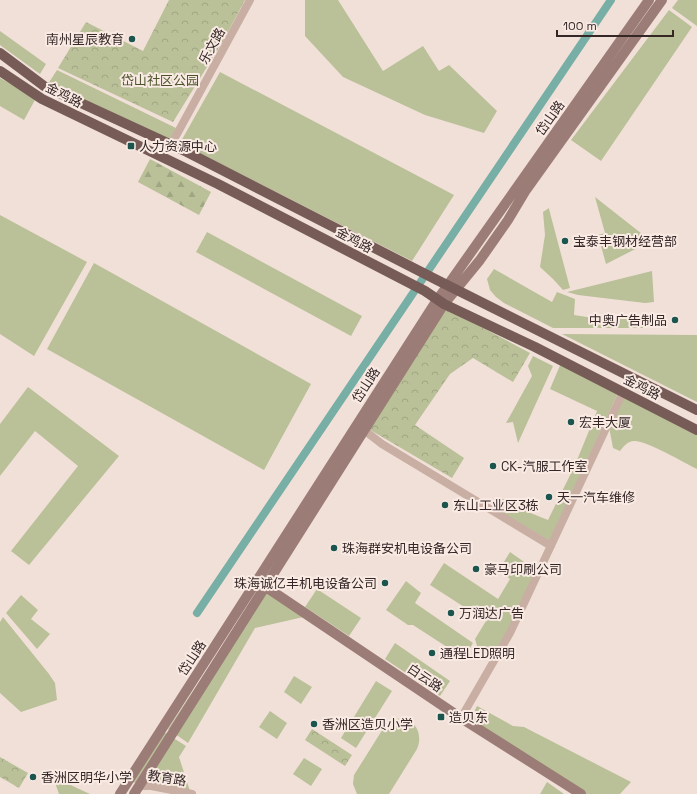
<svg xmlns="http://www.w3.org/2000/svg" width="697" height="794" font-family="'Space Grotesk','Noto Sans SC',sans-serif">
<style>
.grass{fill:#bac098}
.forest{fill:url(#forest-firs)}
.park{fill:url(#park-crowns)}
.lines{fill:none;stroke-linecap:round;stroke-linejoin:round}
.canal{stroke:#77aea5;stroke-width:8}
.street{stroke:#c9aea4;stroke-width:8}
.secondary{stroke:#9c7c76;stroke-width:10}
.primary{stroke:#765b57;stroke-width:10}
.poi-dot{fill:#1b554e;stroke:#f9ebe4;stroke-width:1.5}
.labels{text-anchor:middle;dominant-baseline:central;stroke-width:4;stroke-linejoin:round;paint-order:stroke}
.poi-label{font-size:13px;fill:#342726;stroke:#f9ebe4;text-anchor:start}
.street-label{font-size:13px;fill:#342726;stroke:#f9ebe4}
.park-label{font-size:13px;fill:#4b522a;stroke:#f9ebe4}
</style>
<defs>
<pattern id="forest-firs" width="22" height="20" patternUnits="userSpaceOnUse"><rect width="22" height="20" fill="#bac098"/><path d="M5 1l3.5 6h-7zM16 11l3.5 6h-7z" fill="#a0a583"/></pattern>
<pattern id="park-crowns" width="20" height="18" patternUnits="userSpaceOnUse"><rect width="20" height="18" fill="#bac098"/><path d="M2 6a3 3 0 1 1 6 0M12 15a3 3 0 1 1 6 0" fill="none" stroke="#a0a583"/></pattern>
</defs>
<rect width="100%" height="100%" fill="#f1e0d8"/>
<path class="grass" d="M305,0H338L383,71L423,46L439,71L449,65L497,111L484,133L425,115L343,77L305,36Z
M678,0H697V26L672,8Z
M669,10L692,27L601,161L571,140Z
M0,31L46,64L40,74L0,45Z
M57,70L176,128L169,141L48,84Z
M220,72L454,195L412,261L180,143Z
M0,78L36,98L24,120L0,106Z
M595,197L651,241L606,264L598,235L605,233Z
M549,208V209L570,288L563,290L553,279L540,267L545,235L543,212Z
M0,215L87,262L34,356L0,334Z
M207,232L362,316L351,336L196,252Z
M94,263L311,384L264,470L47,349Z
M494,269L552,302L557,292L575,299L574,315L619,322L621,315L643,318V328H553L504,303L496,297L490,290L487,279Z
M652,271L654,302L645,303L578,295L567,292Z
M562,334L697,335V402Z
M533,356L553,366L518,443L513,422L506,423L532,376L528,366Z
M561,363L618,393L550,541L494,508L499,497L523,510L548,520L575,465L597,411L550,389Z
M28,387L119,456L29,565L11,551L78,466L35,431L0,476V424Z
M624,397L697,434V469C685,463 645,440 634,441C628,441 623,447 620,451L613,448L609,427Z
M510,552L537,571L507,632L491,659L475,648L477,646L475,639L486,621L430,585L444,563L498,599L510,579L499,570Z
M406,581L421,593L415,603L473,643L464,658L413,625H408L386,610Z
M262,586L308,616L255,628L188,743L168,729Z
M317,589L361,618L349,636L305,607Z
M21,595L38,610L31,619L50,634L37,649L6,613Z
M3,617L49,674L55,683L57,700L21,712L0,693V622Z
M395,643L450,681L440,696L385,659Z
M294,676L312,687L301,704L284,692Z
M376,681L392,691L356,748L341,738Z
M477,706L513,726L524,727L631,782L620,794H586L470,720Z
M270,711L287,723L277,739L259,727Z
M396,719C414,716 424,733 417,749L389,794H357L353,784L354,775L386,724Z
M164,732L186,746L179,757L190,791L131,782Z
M304,758L322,769L311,786L293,774Z
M53,777L90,794H59Z
M547,782L564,794H540Z"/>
<path class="forest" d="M150,159L211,192L199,215L138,182Z"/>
<path class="park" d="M169,0H245L223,41L173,122L58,68L86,22L143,51Z
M442,306L530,353L513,382L473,358L450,374L415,425L464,458L452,478L367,428Z
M312,729L352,755L345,766L305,740Z
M0,757L28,773L19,788L0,777Z"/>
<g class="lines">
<path class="canal" d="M197,613L611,0"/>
<path class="street" d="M171,145L250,0
M360,427L382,444L551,546
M461,718L510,633L623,392
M139,786H151L192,794"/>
<path class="secondary" d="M260,583L461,718L581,794
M120,794L437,300L448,285L649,0
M134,794L444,304L480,260L508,220L526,190L662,0"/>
<path class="primary" d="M0,53L44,86L187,152L437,280L697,410
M0,71L42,99L218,184L425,291L444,304L535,347L697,430"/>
</g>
<g class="poi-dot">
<circle cx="132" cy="39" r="4"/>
<rect x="127" y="142" width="8" height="8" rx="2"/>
<circle cx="565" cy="241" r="4"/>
<circle cx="675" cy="320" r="4"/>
<circle cx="571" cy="422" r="4"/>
<circle cx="493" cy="466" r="4"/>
<circle cx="549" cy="497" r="4"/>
<circle cx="445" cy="505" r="4"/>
<circle cx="334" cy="548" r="4"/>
<circle cx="476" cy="569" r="4"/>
<circle cx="385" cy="583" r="4"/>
<circle cx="451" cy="613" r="4"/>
<circle cx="432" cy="653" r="4"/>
<rect x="437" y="713" width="8" height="8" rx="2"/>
<circle cx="314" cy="724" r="4"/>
<circle cx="33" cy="777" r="4"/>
</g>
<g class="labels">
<g class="poi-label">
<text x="124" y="39" text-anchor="end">南州星辰教育</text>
<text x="139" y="146">人力资源中心</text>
<text x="573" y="241">宝泰丰钢材经营部</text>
<text x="667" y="320" text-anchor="end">中奥广告制品</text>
<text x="579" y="422">宏丰大厦</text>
<text x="501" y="466">CK-汽服工作室</text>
<text x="557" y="497">天一汽车维修</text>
<text x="453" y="505">东山工业区3栋</text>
<text x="342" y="548">珠海群安机电设备公司</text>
<text x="484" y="569">豪马印刷公司</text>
<text x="377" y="583" text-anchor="end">珠海诚亿丰机电设备公司</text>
<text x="459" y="613">万润达广告</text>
<text x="440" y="653">通程LED照明</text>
<text x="449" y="717">造贝东</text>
<text x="322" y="724">香洲区造贝小学</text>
<text x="41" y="777">香洲区明华小学</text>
</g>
<g class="street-label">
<text transform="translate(212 46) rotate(-61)">乐文路</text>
<text transform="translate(64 95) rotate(27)">金鸡路</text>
<text transform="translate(550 118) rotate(-55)">岱山路</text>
<text transform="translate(354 240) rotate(28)">金鸡路</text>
<text transform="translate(366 385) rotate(-57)">岱山路</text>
<text transform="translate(642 387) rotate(27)">金鸡路</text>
<text transform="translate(192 658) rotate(-57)">岱山路</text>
<text transform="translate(425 678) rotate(34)">白云路</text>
<text transform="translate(167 778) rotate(9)">教育路</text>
</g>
<g class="park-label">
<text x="160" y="80">岱山社区公园</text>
</g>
</g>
<path d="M557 30v6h116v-6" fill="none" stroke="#342726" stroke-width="2"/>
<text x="563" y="30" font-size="12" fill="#342726" stroke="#f9ebe4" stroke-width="3" paint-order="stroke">100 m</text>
</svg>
